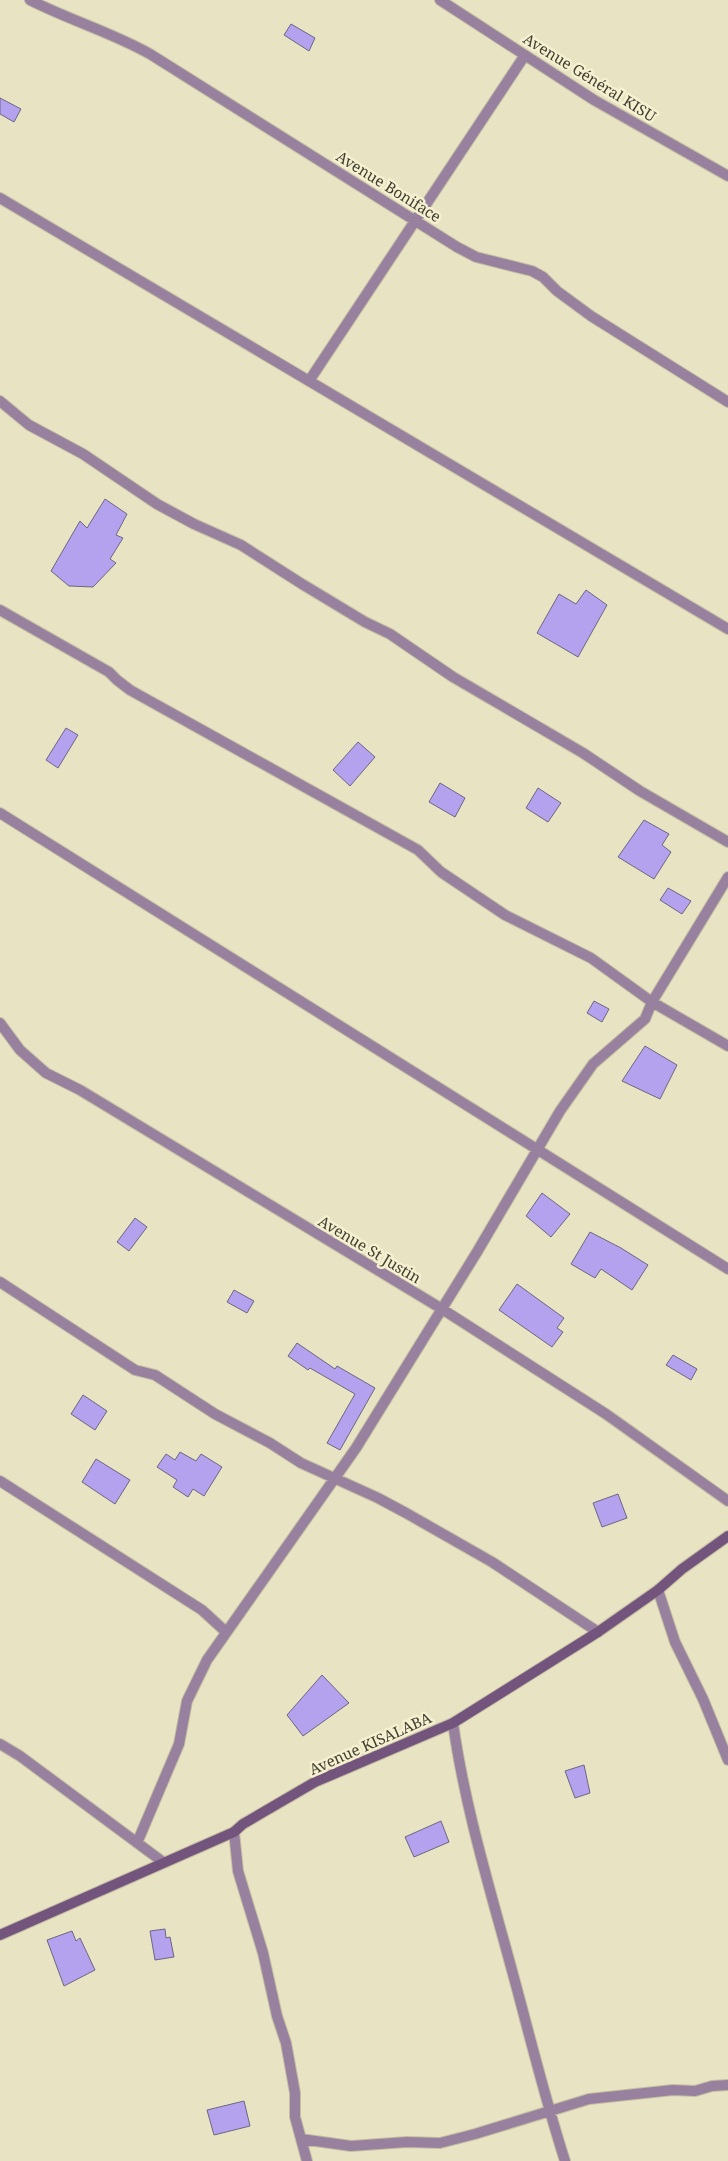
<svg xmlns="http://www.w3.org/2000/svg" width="728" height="2161" font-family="'Noto Serif',serif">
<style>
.building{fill:#b5a2ef;stroke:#6c6681}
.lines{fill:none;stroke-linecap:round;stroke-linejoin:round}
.street-casing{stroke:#c3bea3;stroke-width:12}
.secondary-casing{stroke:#c3bea3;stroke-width:12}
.street{stroke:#98819e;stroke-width:10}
.secondary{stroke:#73547d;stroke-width:10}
.labels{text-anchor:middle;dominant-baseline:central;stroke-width:5;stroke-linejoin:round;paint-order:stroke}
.street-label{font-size:15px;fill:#403d31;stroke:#f5f0d0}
</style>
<rect width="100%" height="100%" fill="#e8e3c3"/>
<path class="building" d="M291,24L315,38L309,51L284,35Z
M0,98L21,109L14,122L0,114Z
M105,499L127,514L116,535L123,538L110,559L116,563L93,587L69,586L51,571L80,521L87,528Z
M586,590L607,605L578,657L537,633L559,594L576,604Z
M66,728L78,735L58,768L46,760Z
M358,742L375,757L350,786L333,770Z
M440,783L465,798L455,817L429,802Z
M538,788L561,803L548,822L526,808Z
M644,820L669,834L662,845L671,852L654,879L618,857Z
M668,888L691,901L682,914L660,900Z
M594,1001L609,1009L602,1022L587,1013Z
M645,1046L677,1065L660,1099L622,1081Z
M542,1193L570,1214L551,1237L526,1216Z
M135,1218L147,1227L129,1251L117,1242Z
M590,1232L621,1248L648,1265L632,1290L601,1269L595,1278L571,1264Z
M517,1284L564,1318L557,1328L563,1332L552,1347L499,1310Z
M234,1290L254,1301L247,1313L227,1302Z
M297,1343L335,1369L337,1366L375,1388L340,1450L327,1443L355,1394L310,1368L308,1370L288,1356Z
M673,1355L697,1369L691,1380L666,1365Z
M83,1395L107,1411L95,1430L71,1414Z
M180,1452L196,1461L201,1454L222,1467L204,1496L193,1489L188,1497L173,1487L177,1480L157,1467L166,1454L175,1460Z
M96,1459L130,1480L115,1504L82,1482Z
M618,1494L627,1518L602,1527L593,1503Z
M322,1675L349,1703L303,1736L287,1715Z
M584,1765L590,1793L575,1798L565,1771Z
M441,1821L449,1842L414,1857L405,1837Z
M165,1929L166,1938L170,1937L174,1957L155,1960L150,1931Z
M72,1931L76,1941L80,1938L95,1970L64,1986L47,1940Z
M244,2101L250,2126L214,2135L207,2110Z"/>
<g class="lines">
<defs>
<path id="street" d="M30,0C69,20 111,32 150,54L457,247L476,257L532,271L543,277L557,291L591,316L728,402
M440,0L594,100L728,176
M0,198L728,629
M309,381L525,55
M0,401L29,425L83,454L157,504L194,524L241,545L302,584L365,622L390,634L453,677L583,753L640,791L728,842
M0,610L109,672L117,680L130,690L418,850L441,872L505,915L591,958L652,1002L728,1046
M0,813L728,1269
M0,1023L20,1050L46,1073L80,1090L442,1309L606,1414L728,1501
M0,1282L135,1370L155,1375L215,1414L270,1443L301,1463L378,1498L406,1513L492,1562L598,1632
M0,1481L202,1610L226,1632
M658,1590L675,1642L703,1699L728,1760
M453,1723C464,1802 487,1879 508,1956C527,2024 543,2093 565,2161
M0,1744L20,1756L163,1862
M234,1832L238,1871L263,1953L277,2016L286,2043L295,2093V2117L307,2161
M137,1843L179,1744L187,1701L207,1660L356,1448L477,1252L560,1111L593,1064L645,1019L652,1002L728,877
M301,2139L351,2146L407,2142L440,2143L475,2134L589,2099L673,2090L695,2091L712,2086L728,2085"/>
<path id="secondary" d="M0,1935L234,1832L243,1824L315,1782L453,1723L598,1632L658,1590L682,1569L728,1536"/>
</defs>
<use href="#street" class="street-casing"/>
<use href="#secondary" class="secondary-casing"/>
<use href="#street" class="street"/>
<use href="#secondary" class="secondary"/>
</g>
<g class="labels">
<g class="street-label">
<text transform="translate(590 77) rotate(32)">Avenue Général KISU</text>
<text transform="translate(389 186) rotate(32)">Avenue Boniface</text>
<text transform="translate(370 1249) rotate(31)">Avenue St Justin</text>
<text transform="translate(370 1743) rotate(-24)">Avenue KISALABA</text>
</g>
</g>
</svg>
